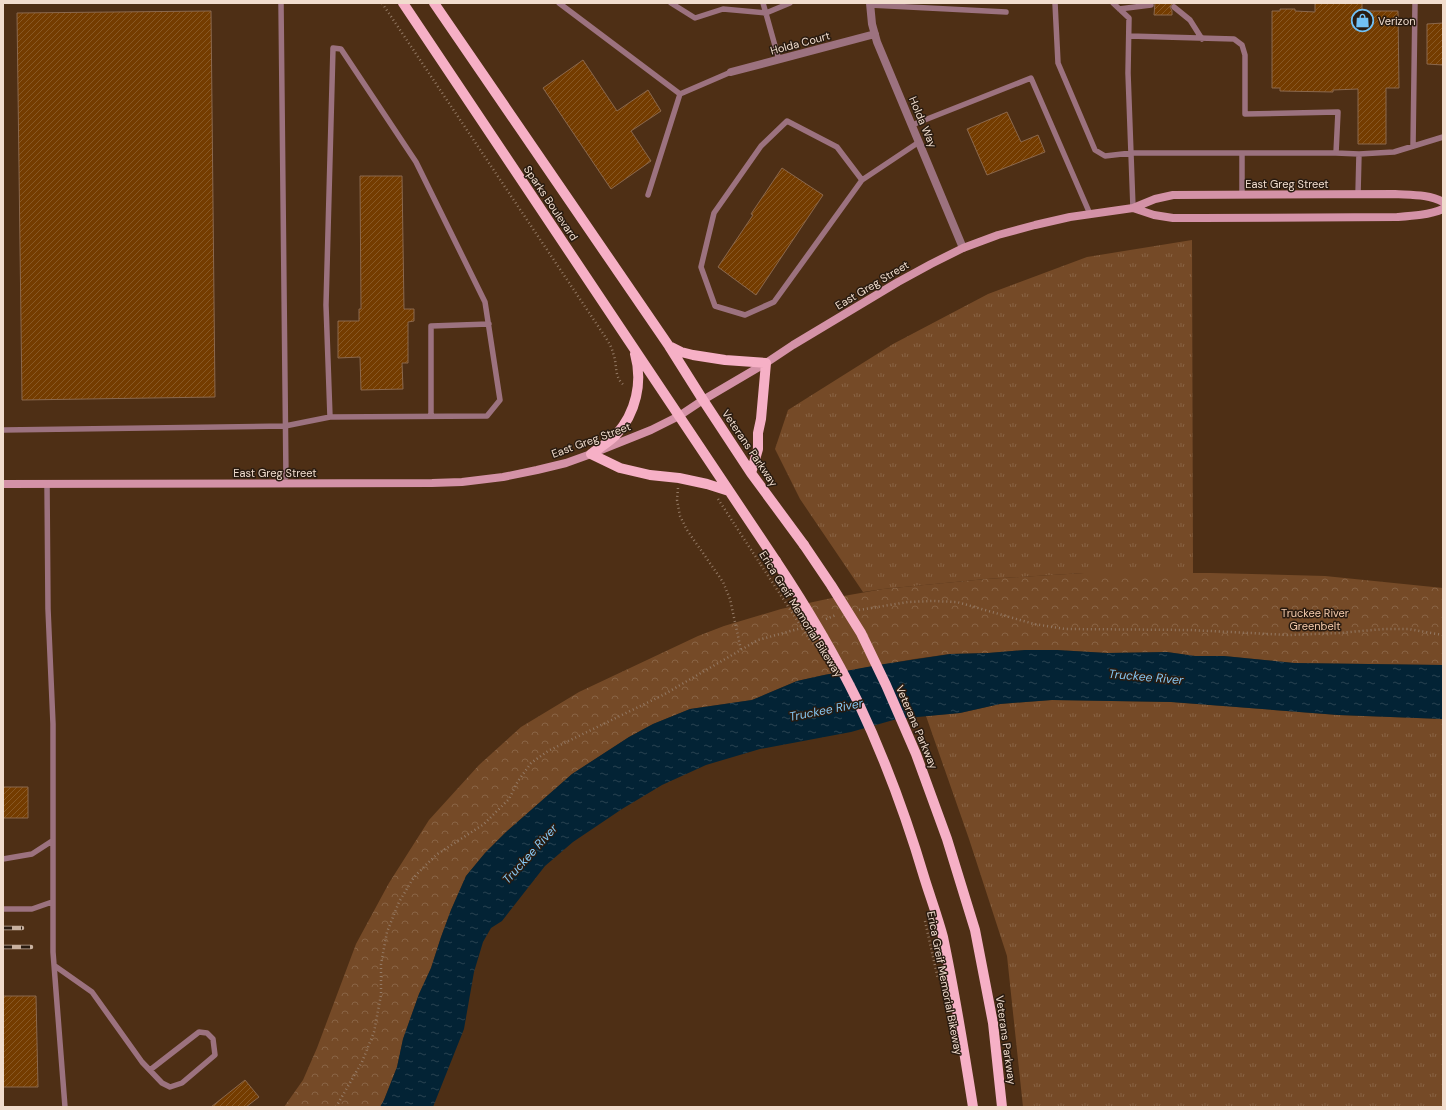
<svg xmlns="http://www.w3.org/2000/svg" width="1446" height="1110" font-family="'DM Sans',sans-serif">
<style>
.grass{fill:url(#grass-tufts)}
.forest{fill:url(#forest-crowns)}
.water{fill:url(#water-ripples)}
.building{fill:url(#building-hatch);stroke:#8b684d}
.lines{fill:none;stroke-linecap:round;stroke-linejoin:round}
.path{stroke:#947a65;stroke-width:2.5;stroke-dasharray:1 3;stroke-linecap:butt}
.lane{stroke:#9c727f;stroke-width:5.5}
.street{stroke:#9c727f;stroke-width:8}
.secondary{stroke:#d492a7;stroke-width:8}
.primary{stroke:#f6b0c6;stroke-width:10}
.rail-casing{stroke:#c8b19f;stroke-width:4.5}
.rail{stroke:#291b10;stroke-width:3;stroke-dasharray:9;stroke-linecap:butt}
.path-bridge{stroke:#947a65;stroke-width:2.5;stroke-dasharray:1 3;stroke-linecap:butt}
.primary-bridge{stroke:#f6b0c6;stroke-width:10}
.labels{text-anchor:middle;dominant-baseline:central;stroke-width:3;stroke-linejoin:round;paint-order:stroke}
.poi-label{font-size:11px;fill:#f1ddce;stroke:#291b10;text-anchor:start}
.street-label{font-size:11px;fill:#f1ddce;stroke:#291b10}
.park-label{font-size:11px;fill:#f4caac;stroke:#291b10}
.water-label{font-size:12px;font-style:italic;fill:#86c9f6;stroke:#291b10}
</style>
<defs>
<pattern id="grass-tufts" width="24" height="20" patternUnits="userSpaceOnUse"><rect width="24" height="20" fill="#754a27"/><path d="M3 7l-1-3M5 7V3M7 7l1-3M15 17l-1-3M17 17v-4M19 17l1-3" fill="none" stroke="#896445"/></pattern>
<pattern id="forest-crowns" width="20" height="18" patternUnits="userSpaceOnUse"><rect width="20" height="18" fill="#754a27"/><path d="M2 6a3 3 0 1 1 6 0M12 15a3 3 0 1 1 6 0" fill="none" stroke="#896445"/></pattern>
<pattern id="water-ripples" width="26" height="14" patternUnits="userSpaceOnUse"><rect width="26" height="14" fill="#032335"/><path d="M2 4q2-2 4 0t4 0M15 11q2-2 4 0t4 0" fill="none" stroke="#284251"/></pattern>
<pattern id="building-hatch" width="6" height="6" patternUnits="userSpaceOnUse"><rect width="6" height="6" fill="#743c00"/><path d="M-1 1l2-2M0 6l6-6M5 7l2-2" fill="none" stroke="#885824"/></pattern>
</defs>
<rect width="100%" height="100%" fill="#4e2f15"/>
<path class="grass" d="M1192,240L1193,573H1084L986,579L883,589L863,592L800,499L775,449L788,410L893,344L988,294L1087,257Z
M1052,700L1171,702L1338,715L1443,719V1107H1023L1007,956L969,839L926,716L960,713L1000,704Z"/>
<path class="forest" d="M1084,573H1210L1325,576L1443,588V665L1294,663L1224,656H1195L1167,652L1107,653L1057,650H1025L988,653L950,654L914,659L824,675L797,681L752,700L690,709L653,724L629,737L572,774L506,832L485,853L466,876L451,910L441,937L431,968L419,994L403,1039L397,1067L384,1100L380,1107H284L303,1080L317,1048L356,944L389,883L429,820L479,765L521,727L579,692L698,636L724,626L781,609L827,599L883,589L986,579Z"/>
<path class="water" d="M1025,650H1057L1107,653L1167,652L1195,656H1224L1294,663L1443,665V719L1338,715L1171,702L1052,700L1000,704L960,713L897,719L851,732L760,749L706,765L662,785L622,809L573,842L545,866L502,921L491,928L483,942L474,972L464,1029L433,1107H380L384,1100L397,1067L403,1039L419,994L431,968L441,937L451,910L466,876L485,853L506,832L572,774L629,737L653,724L690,709L752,700L797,681L824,675L878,665L950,654L988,653Z"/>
<path class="building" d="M1155,3H1173L1170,7L1172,11V15H1154Z
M1315,3H1362V11H1398L1399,88H1386V144H1358V89L1333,90V92L1280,91V88H1272V11H1280V9H1295V11L1315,12Z
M211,11L215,397L22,400L17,13Z
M1443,23V65L1427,64V24Z
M583,60L617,111L648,90L661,111L631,131L651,161L611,189L543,88Z
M1007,112L1021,142L1038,135L1045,152L987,175L967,129Z
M782,168L823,195L756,295L718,267L753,215L751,214Z
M360,176H402L404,309H414V321L408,322V363H402L403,389L361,390L360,357L338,358V321H359V309H361Z
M3,787H28V818H3Z
M3,996H36L38,1087H3Z
M245,1080L259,1097L246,1107H211Z"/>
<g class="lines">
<path class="path" d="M382,3L606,338C609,343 612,348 613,353C618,365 613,377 625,386
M678,488L677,500L680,516L687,530L723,582L730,599L741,650
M718,499L761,565
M859,610L908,602L933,601L957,602L1034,624L1065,629L1190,630L1289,635L1339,633L1384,629H1408L1443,635
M826,619L836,615
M336,1107L362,1062L374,1032L381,995V964L387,932L399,902L414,877L436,855L484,824L509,799L518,781L531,763L548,751L663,695L758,640L805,627"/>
<path class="lane" d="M281,3L286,477
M559,3L680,94
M671,3L695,18L723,9L766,13L790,3
M763,3L779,60
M1055,3L1058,63L1095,150L1105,156L1131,153H1336L1338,112L1245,114V55L1242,45L1234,39L1129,36
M1113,3L1129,18L1128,73L1133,208
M870,5L1006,12
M1174,7L1190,20L1202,39
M1119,9L1151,5
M912,125L1031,78L1090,214
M1413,146L1415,3
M1242,153V195
M1336,153L1359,154L1358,194
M1359,154L1394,152L1443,137
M862,180L837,147L787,121L761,146L714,213L701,267L715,306L745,315L774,302L862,180L919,142
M648,195L680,94L731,72
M431,416V326L489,324
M3,430L285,426L330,417L487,416L500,400L485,302L416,162L341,49L333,48L326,305L330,417
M47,483L48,609L53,724V952L65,1107
M3,859L32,854L52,841
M3,909H32L52,902
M55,966L92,992L142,1062L162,1083L170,1087L182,1083L215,1055L213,1039L207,1033L199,1032L150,1070"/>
<path class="street" d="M870,3L872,24L877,42L963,248
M731,72L875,34"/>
<path class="secondary" d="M1133,208L1154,215L1173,218H1201L1397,217C1412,216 1429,215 1443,209
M3,484L432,483L462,482L503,477L537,470L566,463L591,454L651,430L679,416L703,400L766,363L793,345L898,282L931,264L963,248L998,235L1035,225L1070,217L1133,208L1155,199L1173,195L1395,194C1411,195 1429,194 1443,202"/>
<path class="primary" d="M403,3L776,561
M434,3L669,346L703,400L751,473L804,545
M671,347L681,352L693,355L725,360L766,363L761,419L758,433V449L751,473
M635,354C643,382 636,413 616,435C609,442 599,448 591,454L620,468L650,475L679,478L707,484L729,491"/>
<defs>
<path id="rail" d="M3,928H22
M3,947H31"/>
</defs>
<use href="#rail" class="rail-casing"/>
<use href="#rail" class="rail"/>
<path class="path-bridge" d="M761,565L810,640
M925,921L938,979"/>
<path class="primary-bridge" d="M804,545L831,585L861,633L886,685L916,754L947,839L975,930L993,1023L1002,1107
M776,561C806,606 834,653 858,702C885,759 907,819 925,880C931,899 938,918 943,937C955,994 964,1050 973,1107"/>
</g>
<defs>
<symbol id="shop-ring" viewBox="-11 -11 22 22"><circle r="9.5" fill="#291b10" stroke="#71c1f5" stroke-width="1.5"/><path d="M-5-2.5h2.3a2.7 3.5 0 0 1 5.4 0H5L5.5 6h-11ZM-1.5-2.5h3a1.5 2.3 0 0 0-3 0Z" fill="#71c1f5"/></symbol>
</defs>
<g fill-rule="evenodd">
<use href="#shop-ring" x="1350" y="8" width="25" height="25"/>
</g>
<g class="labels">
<g class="poi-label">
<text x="1378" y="21">Verizon</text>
</g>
<g class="street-label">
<text transform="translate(800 43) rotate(-15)">Holda Court</text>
<text transform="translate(923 122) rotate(67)">Holda Way</text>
<text x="1287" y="184">East Greg Street</text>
<text transform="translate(551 203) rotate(56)">Sparks Boulevard</text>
<text transform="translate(872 285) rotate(-31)">East Greg Street</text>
<text transform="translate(591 440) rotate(-20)">East Greg Street</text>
<text transform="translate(750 448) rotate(56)">Veterans Parkway</text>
<text x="275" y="473">East Greg Street</text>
<text transform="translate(801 614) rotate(58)">Erica Greif Memorial Bikeway</text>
<text transform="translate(917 727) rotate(67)">Veterans Parkway</text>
<text transform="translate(945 983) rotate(79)">Erica Greif Memorial Bikeway</text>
<text transform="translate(1006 1040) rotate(82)">Veterans Parkway</text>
</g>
<g class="park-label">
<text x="1315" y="613">Truckee River<tspan x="1315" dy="13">Greenbelt</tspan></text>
</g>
<g class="water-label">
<text transform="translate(1146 677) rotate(5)">Truckee River</text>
<text transform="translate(826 710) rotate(-11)">Truckee River</text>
<text transform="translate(530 854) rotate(-48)">Truckee River</text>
</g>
</g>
<rect width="1446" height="1110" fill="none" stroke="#f1ddce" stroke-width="8"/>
</svg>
